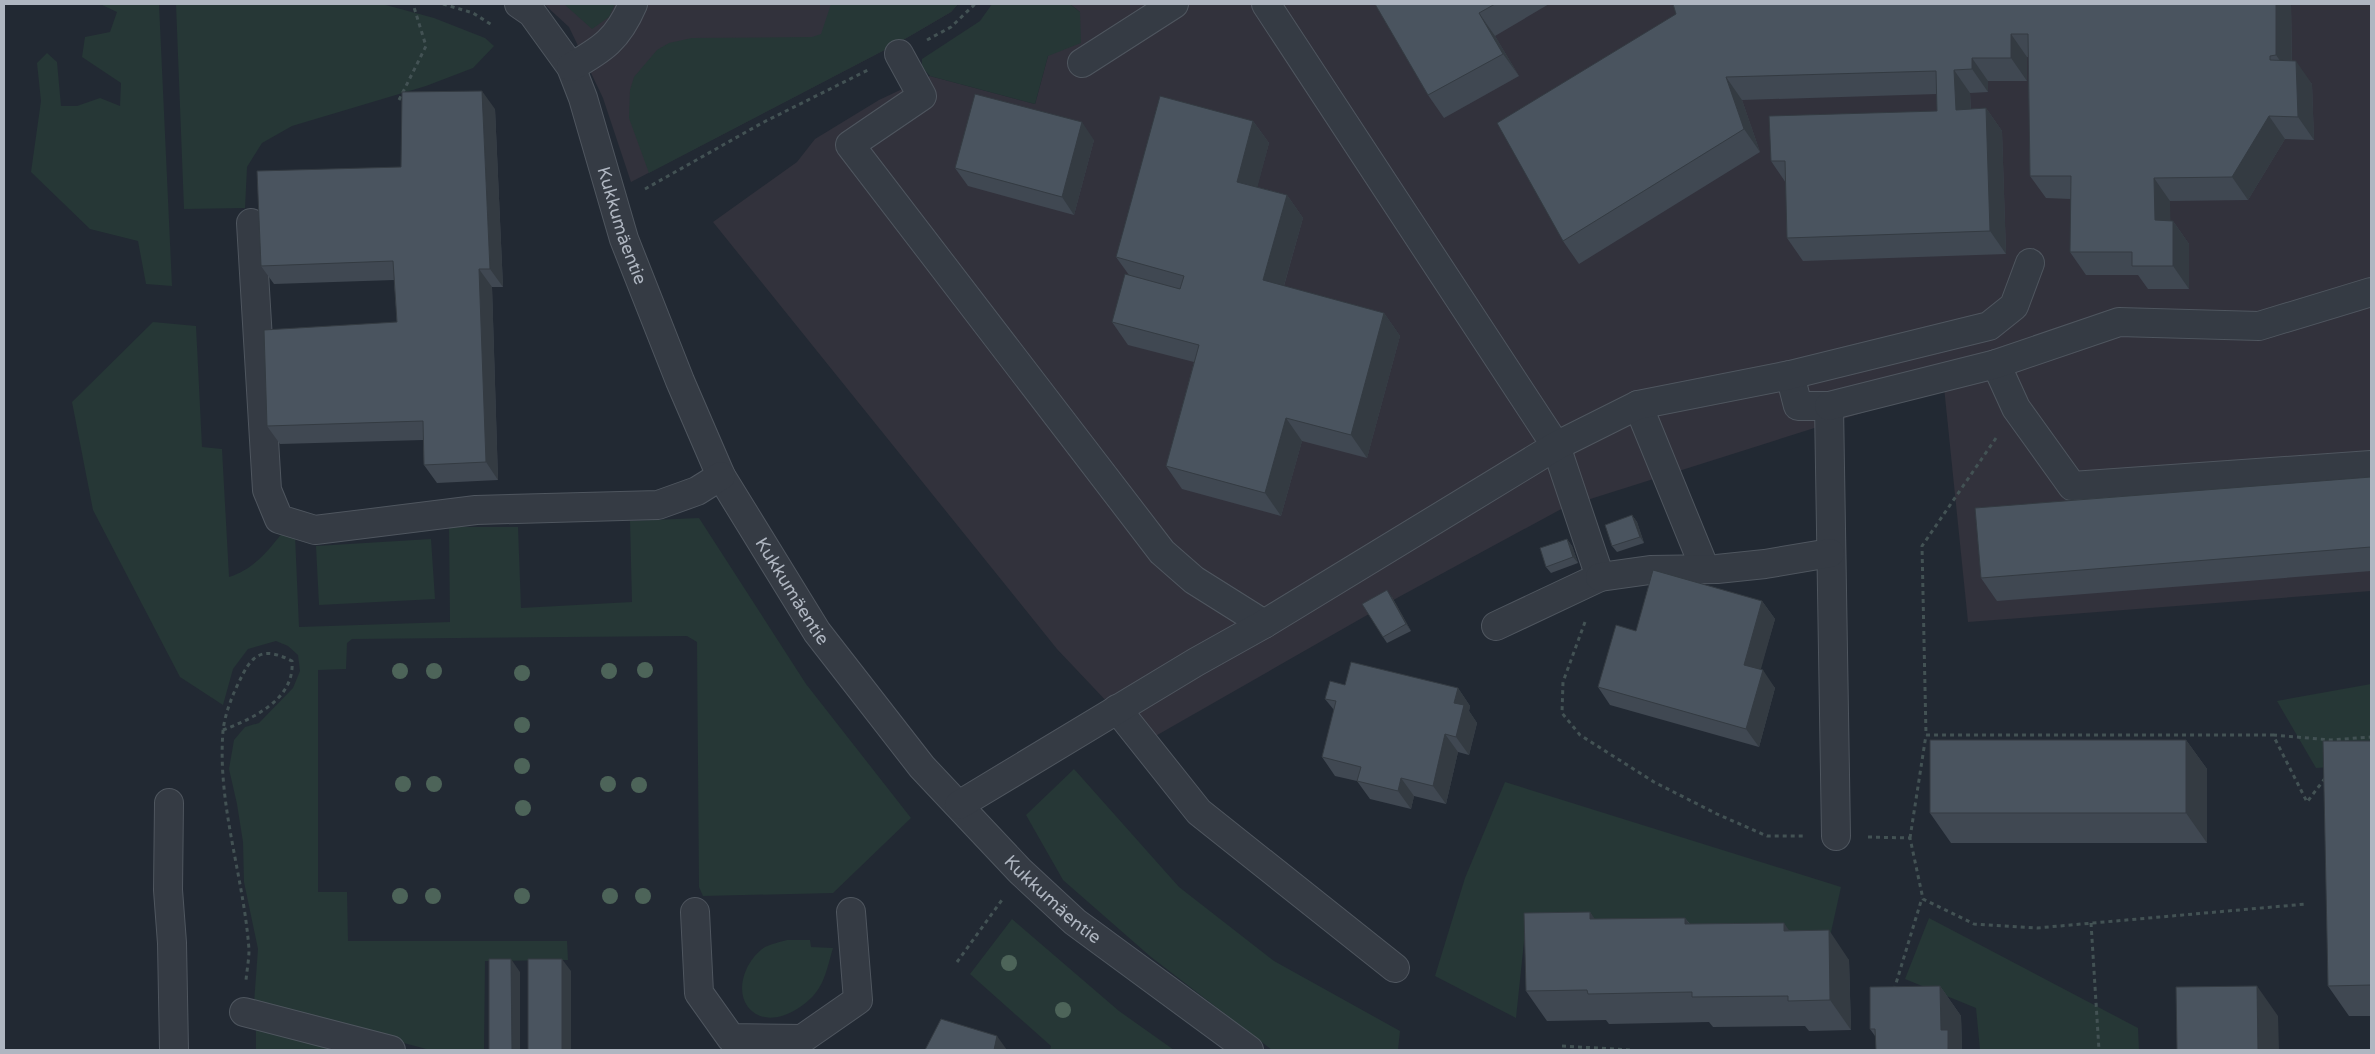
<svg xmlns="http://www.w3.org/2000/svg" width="2375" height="1054" font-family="'Varela Round',sans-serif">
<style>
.medical{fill:#32323c}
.green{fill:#263736}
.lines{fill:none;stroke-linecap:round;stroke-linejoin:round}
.minor-casing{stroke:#4f565f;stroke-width:30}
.path{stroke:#435254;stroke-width:3;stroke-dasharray:4 4;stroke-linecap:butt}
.minor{stroke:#353b44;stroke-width:28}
.tree{fill:#4d6459}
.wall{fill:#404852}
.shaded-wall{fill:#343b42}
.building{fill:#4a545f;stroke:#343b42}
.labels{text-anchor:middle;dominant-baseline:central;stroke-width:4;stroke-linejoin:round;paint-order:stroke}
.street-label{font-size:18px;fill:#afb6c1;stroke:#1a2028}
</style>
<rect width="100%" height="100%" fill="#222933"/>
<path class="medical" d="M544,4H958L951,12L898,43L631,182L603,98L569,27Z
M1070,4H2371V591L1968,622L1944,387L1565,507L1397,598L1145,742L1057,649L713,222L797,162L815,139L879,100L930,76L1035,104L1048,56L1080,12Z"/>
<path class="green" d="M100,4H159L172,286L146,284L138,241L90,229L31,172L41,101L37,63L47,53L57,62L61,106H77L100,98L120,106L121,83L82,57L85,37L110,32L117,12Z
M176,4H382L434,18L485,38L494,46L473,68L426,86L292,126L262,143L247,167L245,208L184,209Z
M564,4H615L609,17L592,29Z
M831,4H958L951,12L898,43L649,173L629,118L630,90L634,77L657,50L669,43L692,38L812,37L821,34Z
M992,4H1070L1080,12L1081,43L1048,56L1035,104L930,76L922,67V59L980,21Z
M153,322L196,326L202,447L222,449L229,577C254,569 267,552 283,532L295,535L299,627L450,622L449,527H518L521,608L632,602L630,521L699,518L806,684L911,818L833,893L703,896L699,887L697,642L687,636L352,639L347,643L346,669L318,670V892H347L348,941H567L568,960L485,961L484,1050H430L254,1003L258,949L244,882L243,842L237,804L229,769L234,740L245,727L259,723L293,688L300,671L298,655L288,646L276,641L248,649L233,669L223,705L180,677L93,510L72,402Z
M431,539L435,599L319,605L316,546Z
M2371,684V764L2316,768L2277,701Z
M1074,769L1179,887L1274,961L1400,1031L1398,1050H1272L1151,957L1063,880L1026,815Z
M1505,782L1841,887L1827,950L1525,932L1516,1018L1435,976L1465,878Z
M1929,918L2138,1028L2139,1050H1980L1976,1008L1905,979Z
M1012,919L1119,1011L1174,1050H1050L1051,1046L970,974Z
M787,940H810L811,947L833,948C829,961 826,977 819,988C807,1008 768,1032 748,1007C734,989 747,958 765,947C771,944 780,942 787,940Z
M256,1021L363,1050H256Z"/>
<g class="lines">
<defs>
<g id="minor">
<path id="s1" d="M519,4L532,13L571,67L583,98L624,239L680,381L721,476L817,632L922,767L1020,871L1075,922L1249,1050"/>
<path d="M1266,4L1556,446L1600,577L1496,626"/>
<path d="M899,54L922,96L850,145L1162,552L1194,580L1264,624"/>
<path d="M1082,63L1174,4"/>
<path d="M571,67C603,49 618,39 633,4"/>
<path d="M251,223L267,490L279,519L315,530L476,510L658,505L697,491L721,476"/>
<path d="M1996,364L2016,408L2072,486L2371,465"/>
<path d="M1790,375L1798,406H1829L1836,836"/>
<path d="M1638,405L1705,569"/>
<path d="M1829,406L1996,364L2119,322L2259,326L2371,292"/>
<path d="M1600,577L1650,570L1717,569L1765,564L1830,553"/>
<path d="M1117,709L1199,812L1395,968"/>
<path d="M169,803L168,890L172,943L174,1050"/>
<path d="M959,805L1196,662L1264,624L1556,446L1638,405L1790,375L1989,326L2014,306L2030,263"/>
<path d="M695,912L699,993L731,1038L802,1039L858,1000L851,912"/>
<path d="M244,1012L391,1050"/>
</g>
</defs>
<use href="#minor" class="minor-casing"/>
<path class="path" d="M443,4L473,13L492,25
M927,40L951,27L975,4
M399,100L426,46L413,4
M645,189L762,123L870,69
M1996,438L1922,546L1926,735H2273L2307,802L2326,777
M1585,622L1563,682L1562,713L1580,735L1654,782L1717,814L1767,836H1804
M223,730C254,718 295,699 292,661C268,649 255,650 243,674C234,691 225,712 223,731C217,805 244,877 249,950C249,959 247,970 246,980
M2273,735L2331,740L2371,737
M1868,837L1910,838L1923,899L1974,924L2037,928L2306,904
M1910,838L1926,735
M2091,923L2099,1050
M957,962L1002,900
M1894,990L1922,898
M1562,1046L1631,1050"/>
<use href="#minor" class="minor"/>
</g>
<g class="tree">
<circle cx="645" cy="670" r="8"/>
<circle cx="400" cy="671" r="8"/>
<circle cx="434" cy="671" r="8"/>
<circle cx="609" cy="671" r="8"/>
<circle cx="522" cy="673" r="8"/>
<circle cx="522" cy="725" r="8"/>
<circle cx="522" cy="766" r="8"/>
<circle cx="403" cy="784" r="8"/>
<circle cx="434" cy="784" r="8"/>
<circle cx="608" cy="784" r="8"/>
<circle cx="639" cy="785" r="8"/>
<circle cx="523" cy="808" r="8"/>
<circle cx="400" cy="896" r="8"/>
<circle cx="433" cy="896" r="8"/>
<circle cx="522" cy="896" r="8"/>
<circle cx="610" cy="896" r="8"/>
<circle cx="643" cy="896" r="8"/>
<circle cx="1009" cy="963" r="8"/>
<circle cx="1063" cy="1010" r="8"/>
</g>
<path class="wall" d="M1375,4H1549L1495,36L1519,76L1444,118L1428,95Z
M1673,4H2291L2292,61L2312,84L2314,140L2285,139L2248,200L2170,201V221H2173L2189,244V289H2148L2138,275H2086L2070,252L2071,199L2046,198L2030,176L2028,57H2027V81H1988V92L1970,93L1971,109L1986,108L2002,131L2006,254L1803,261L1787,238L1786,183L1771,161L1937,111V94L1742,100L1760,152L1579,264L1563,241L1676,14Z
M495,109L503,287H492L498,480L437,483L424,465L423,440L280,444L267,426L397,322L394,280L274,284L261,266L401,167Z
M1253,121L1269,143L1257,187L1287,195L1303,218L1284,286L1384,313L1400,336L1367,458L1302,441L1281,516L1182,489L1166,466L1194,362L1128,345L1112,322L1129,275L1116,257Z
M1094,140L1074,215L968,186L955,168Z
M2371,477V571L1997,601L1981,578Z
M1632,515L1637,522L1644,543L1617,552L1612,546Z
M1567,539L1572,546L1578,563L1551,573L1546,567Z
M1392,597L1411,631L1387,643L1383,637Z
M1762,601L1775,619L1760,670L1775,688L1759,747L1610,705L1598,687L1636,631Z
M1345,685L1458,688L1470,706L1469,711L1477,723L1469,755L1458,752L1446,804L1414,796L1411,809L1370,799L1357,781L1335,776L1322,757L1334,710L1325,699Z
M2186,740L2207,769V843H1951L1930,813Z
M2371,741V1016H2349L2328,986Z
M1590,912L1594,919L1685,918L1690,924L1789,930L1849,960L1851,1030L1809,1031L1805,1026L1713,1027L1709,1022L1609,1024L1606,1020L1547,1021L1526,991Z
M1940,986L1961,1016L1962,1050L1875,1036L1870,1029Z"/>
<path class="shaded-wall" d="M2276,4H2291L2292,78L2276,55Z
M1479,13L1495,36L1519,76L1503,54Z
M2011,34L2027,57V81L2011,58Z
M1972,58L1988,81V92L1972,69Z
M2296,61L2312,84L2314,140L2298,117Z
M1954,70L1970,93L1972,132L1956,110Z
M1726,77L1742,100L1760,152L1744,129Z
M482,91L495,109L503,287L490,269Z
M1986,108L2002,131L2006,254L1990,231Z
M2269,116L2285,139L2248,200L2232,177Z
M1253,121L1269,143L1253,204L1237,182Z
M1082,122L1094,140L1074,215L1062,197Z
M2154,178L2170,201L2171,243L2155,220Z
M1287,195L1303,218L1279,303L1263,280Z
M2173,221L2189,244V289L2173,266Z
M479,269L492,287L498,480L486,462Z
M1384,313L1400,336L1367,458L1351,435Z
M1286,418L1302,441L1281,516L1265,493Z
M1632,515L1637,522L1644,543L1640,537Z
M1567,539L1572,546L1578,563L1573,557Z
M1387,590L1392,597L1411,631L1406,624Z
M1762,601L1775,619L1757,683L1744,665Z
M1763,670L1775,688L1759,747L1746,729Z
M1458,688L1470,706L1469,711L1477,723L1469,755L1456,737L1454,703Z
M1445,734L1458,752L1446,804L1433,786Z
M2186,740L2207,769V843L2186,813Z
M1401,778L1414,796L1411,809L1398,791Z
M1590,912L1611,942L1590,919Z
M1685,918L1706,948L1685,924Z
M1784,923L1805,953L1784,931Z
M1829,930L1849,960L1851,1030L1830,1000Z
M511,959L520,972V1050H512Z
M562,959L571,971V1050H562Z
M1940,986L1961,1016L1962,1050H1948L1941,1030Z
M2257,986L2278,1016L2279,1050H2258Z
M997,1036L1007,1050H994Z"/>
<path class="building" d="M1375,4H1495L1479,13L1503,54L1428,95Z
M1673,4H2276V55L2270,56V60L2296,61L2298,117L2269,116L2232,177L2154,178L2155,220L2173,221V266H2132V252H2070L2071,176H2030L2028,34H2011V58H1972V69L1954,70L1956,110L1986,108L1990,231L1787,238L1785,161H1771L1769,116L1937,111L1936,71L1726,77L1744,129L1563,241L1497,123L1676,14Z
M482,91L490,269H479L486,462L424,465L423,421L267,426L264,330L397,322L393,261L261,266L257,171L401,167L402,92Z
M975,94L1082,122L1062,197L955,168Z
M1160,96L1253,121L1237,182L1287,195L1263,280L1384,313L1351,435L1286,418L1265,493L1166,466L1199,345L1112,322L1125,274L1180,289L1184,276L1116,257Z
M2371,477V547L1981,578L1975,508Z
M1632,515L1640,537L1612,546L1605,525Z
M1567,539L1573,557L1546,567L1540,548Z
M1653,570L1762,601L1744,665L1763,670L1746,729L1598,687L1616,625L1636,631Z
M1387,590L1406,624L1383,637L1362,604Z
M1351,662L1458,688L1454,703L1464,705L1456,737L1445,734L1433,786L1401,778L1398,791L1357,781L1361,767L1322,757L1336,701L1325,699L1330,681L1345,685Z
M1930,740H2186V813H1930Z
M2323,741H2371V985L2328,986Z
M1590,912V919L1685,918V924L1784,923V931L1829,930L1830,1000L1788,1001V996L1692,997V992L1588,994L1587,990L1526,991L1524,913Z
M489,959H511L512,1050H489Z
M528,959H562V1050H528Z
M1940,986L1941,1030H1948V1050H1876L1875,1029H1870V987Z
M2257,986L2258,1050H2177L2176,987Z
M941,1019L997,1036L994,1050H925Z"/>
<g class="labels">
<g class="street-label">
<text stroke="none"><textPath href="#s1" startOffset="249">Kukkumäentie</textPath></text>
<text stroke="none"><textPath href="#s1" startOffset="654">Kukkumäentie</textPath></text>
<text stroke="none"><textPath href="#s1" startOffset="1059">Kukkumäentie</textPath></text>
</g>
</g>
<rect width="2375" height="1054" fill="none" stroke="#afb6c1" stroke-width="10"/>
</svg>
